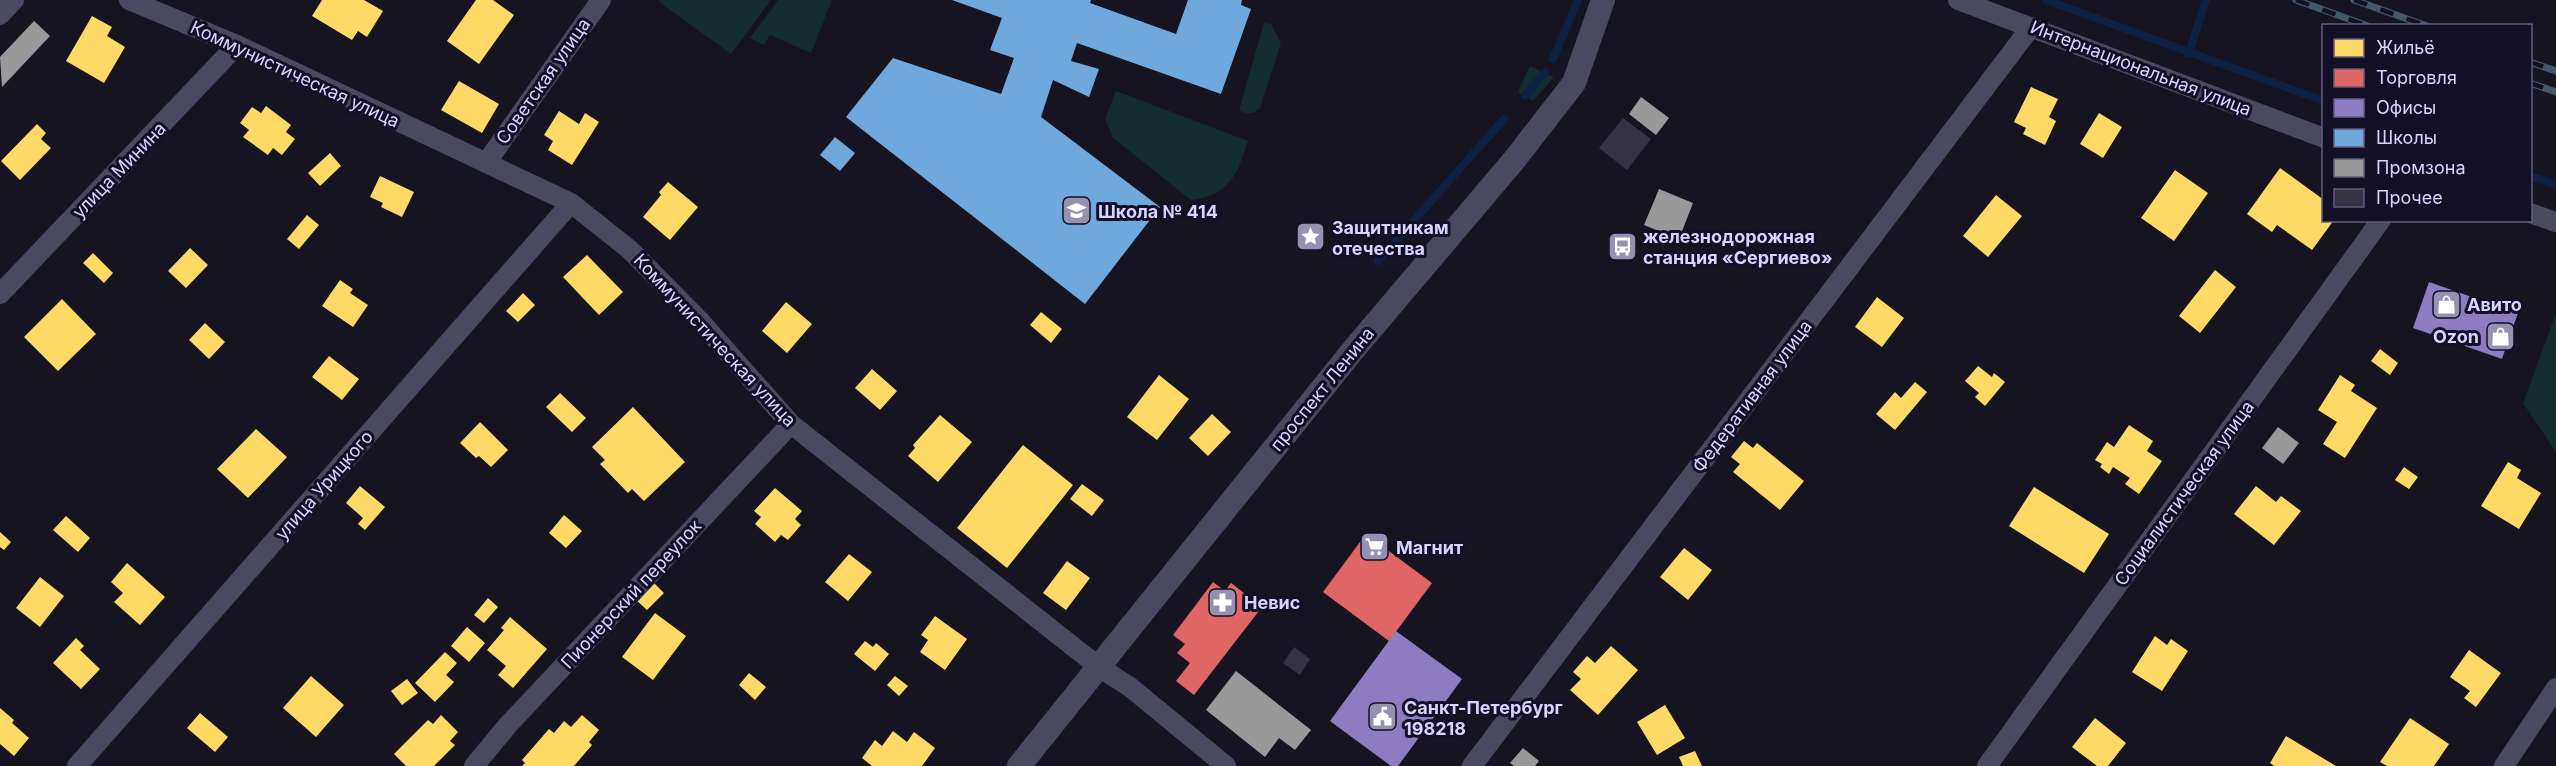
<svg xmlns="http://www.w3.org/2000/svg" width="2556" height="766" font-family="Inter,sans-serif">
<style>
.green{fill:#132c2d}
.homes{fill:#ffd966}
.shops{fill:#e06666}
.offices{fill:#8e7cc3}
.schools{fill:#6fa8dc}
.industry{fill:#999}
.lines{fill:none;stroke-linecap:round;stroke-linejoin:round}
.stream{stroke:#0d2144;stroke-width:8}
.building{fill:#343243}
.minor{stroke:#4a4962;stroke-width:20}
.tertiary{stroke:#4a4962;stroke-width:24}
.rail-casing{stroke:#43596b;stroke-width:7}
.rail{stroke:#130f26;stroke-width:4.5;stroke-dasharray:14;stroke-linecap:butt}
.labels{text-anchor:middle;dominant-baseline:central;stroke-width:6;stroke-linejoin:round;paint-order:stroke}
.street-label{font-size:18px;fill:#d9d4ff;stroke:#130f26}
.poi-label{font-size:18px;font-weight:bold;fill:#d9d4ff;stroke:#130f26;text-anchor:start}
</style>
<rect width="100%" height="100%" fill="#161421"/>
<path class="green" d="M660,0H771L731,54L659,2Z
M778,0H832L811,53L770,35L764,45L750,38Z
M1264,23L1271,24L1281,43L1260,108C1253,115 1247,114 1239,110Z
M1530,66L1554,77L1533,101L1518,92Z
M1116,91L1248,141C1237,174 1231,195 1191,200L1113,138L1105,119Z
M2556,313V452L2523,403Z"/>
<path class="homes" d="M322,0H364L383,11L367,37L358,31L352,40L312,16Z
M476,0H493L514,15L479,64L447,41Z
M92,16L112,27L107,36L125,47L104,83L66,61Z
M459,81L499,104L482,133L441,110Z
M2031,87L2058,99L2049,117L2056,121L2045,145L2023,134L2026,128L2014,122Z
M266,106L291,125L286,132L295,139L282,155L273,148L268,155L243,137L249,130L240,123L252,107L261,113Z
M559,111L579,124L585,113L599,122L572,165L548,150L553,141L544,135Z
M2099,113L2122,127L2103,158L2080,144Z
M37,124L46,133L41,139L51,148L20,180L1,161Z
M330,153L341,166L320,186L308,173Z
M2280,168L2324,200V220H2334L2312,250L2277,225L2272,232L2247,214Z
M2175,170L2208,193L2174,241L2141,218Z
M380,176L414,192L402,217L381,207L383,203L370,197Z
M668,182L698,207L670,240L643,217L661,195L659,192Z
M1996,195L2022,216L1988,257L1963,236Z
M307,215L319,225L299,249L287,239Z
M190,248L208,265L186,288L168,271Z
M93,253L113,273L104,283L83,263Z
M587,255L623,292L599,315L563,277Z
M2215,270L2236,287L2200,333L2179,316Z
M340,280L353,289L350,293L368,305L353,327L322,306Z
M523,293L535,305L518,322L506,311Z
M1877,297L1904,318L1882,347L1855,327Z
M62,299L96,334L58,371L24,337Z
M786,302L812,324L787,353L762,331Z
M1041,312L1062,329L1051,343L1030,325Z
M205,323L225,342L209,359L189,340Z
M2380,349L2398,363L2390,375L2371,361Z
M329,356L359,379L342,400L312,377Z
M1978,366L1992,377L1994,373L2005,382L1985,406L1975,397L1979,393L1965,381Z
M872,369L897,391L880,410L855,388Z
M1159,375L1189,399L1157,440L1127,417Z
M2340,375L2355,385L2351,391L2377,408L2345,458L2323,444L2337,422L2318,410Z
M1915,382L1927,392L1895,430L1876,414L1895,392L1901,398Z
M560,393L586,418L572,432L546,407Z
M633,407L685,462L644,501L632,489L628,493L600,464L605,460L592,447Z
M1212,414L1231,432L1208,456L1189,438Z
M940,415L972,442L938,482L908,456L915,448L913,445Z
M480,422L508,450L491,467L479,456L476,458L460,443Z
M2129,425L2153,441L2147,451L2162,461L2139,494L2125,484L2130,478L2113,467L2109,474L2100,467L2102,464L2095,460L2107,442L2114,447Z
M256,429L287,457L248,498L217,469Z
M1744,441L1753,448L1757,443L1804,481L1780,510L1733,472L1740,464L1731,457Z
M1023,445L1073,485L1007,568L957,528Z
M2508,462L2521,470L2517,478L2541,493L2519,529L2481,506Z
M2404,467L2418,477L2409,489L2395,480Z
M1082,484L1104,500L1092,516L1070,499Z
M360,486L385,507L365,530L358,524L363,518L346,503Z
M2256,486L2276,502L2281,496L2301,511L2274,545L2234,514Z
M2034,487L2109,534L2084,573L2009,526Z
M775,488L802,511L795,519L801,525L788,540L781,535L775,542L755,524L761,517L754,511Z
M564,515L582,531L566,548L549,533Z
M66,516L90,538L78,552L53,530Z
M0,532L11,542L4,550L0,547Z
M1684,548L1712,570L1688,600L1660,577Z
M849,554L872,572L848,601L825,582Z
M1067,561L1090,578L1066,610L1043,593Z
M127,563L165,597L140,625L114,602L123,593L111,582Z
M40,577L64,596L40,627L16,608Z
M654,583L664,593L647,610L636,600Z
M488,598L498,607L484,623L474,615Z
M655,613L686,636L653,680L622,657Z
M935,616L967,639L945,670L920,652L928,640L921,635Z
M510,617L547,649L513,688L498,675L506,666L487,650L504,630L501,628Z
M467,627L485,643L469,662L451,646Z
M2155,636L2167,645L2171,639L2188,651L2162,691L2132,672Z
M76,638L84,646L80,650L100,669L81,689L53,663Z
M865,641L873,647L876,643L889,654L875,671L854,654Z
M1611,646L1638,670L1598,715L1570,690L1581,679L1573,672L1587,656L1595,663Z
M2469,650L2501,673L2476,707L2464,698L2470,691L2450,677Z
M445,652L457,663L446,675L454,682L435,702L415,683Z
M749,673L766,687L755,700L739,685Z
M311,676L344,705L316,737L283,708Z
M895,676L908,686L899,696L887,685Z
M407,679L418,693L402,705L391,691Z
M1665,705L1685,738L1657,755L1637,722Z
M0,708L14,720L12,723L29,738L14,756L0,744Z
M200,713L228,737L215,752L187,728Z
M441,715L458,732L450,741L455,745L434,766H406L394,754L428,720L433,724Z
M582,715L599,730L589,742L592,745L574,766H522L525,763L522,760L549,729L554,733L564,721L571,727Z
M2095,718L2126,743L2108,766H2097L2072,747Z
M2410,718L2449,744L2434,766H2387L2380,762Z
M893,731L907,742L914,732L935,748L922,766H872L862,758L875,740L882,746Z
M2286,736L2336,766H2274L2270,763Z
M1695,751L1702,766H1683L1679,757Z"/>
<path class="shops" d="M1366,534L1432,583L1389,641L1323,592Z
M1213,582L1225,591L1231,583L1262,607L1194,695L1176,681L1190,663L1177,653L1185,644L1173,635Z"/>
<path class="offices" d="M2429,282L2518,313L2502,359L2413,328Z
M1396,631L1462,679L1398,766H1391L1330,721Z"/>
<path class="schools" d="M952,0H1091L1090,3L1176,34L1188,0H1242L1241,5L1251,9L1221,94L1077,43L1071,61L1099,69L1089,97L1053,80L1041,117L1160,207L1085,304L846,117L893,58L1001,94L1014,58L990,50L1002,18Z
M835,137L855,153L840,171L820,155Z"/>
<path class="industry" d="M34,21L50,36L2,87L0,57Z
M1641,97L1669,118L1656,135L1629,114Z
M1659,189L1693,203L1679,239L1644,225Z
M2278,427L2299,443L2283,464L2262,448Z
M1236,671L1311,730L1295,750L1279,738L1265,757L1206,710Z
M1523,748L1539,761L1535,766H1514L1510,763Z"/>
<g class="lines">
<path class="stream" d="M2046,0L2324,101
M2189,53L2206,0
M1553,59L1578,0
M1525,96L1545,72
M2530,176L2556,185
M1378,261L1504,119"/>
</g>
<path class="building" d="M1623,118L1651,139L1627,170L1599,148Z
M1294,647L1310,659L1300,675L1283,663Z"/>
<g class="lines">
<path class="minor" d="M129,0L237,45L571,203L629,249L699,320L791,424L1099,667L1130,687L1226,766
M1958,0L2324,138
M0,15L14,0
M486,163L601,0
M2530,213L2556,222
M0,294L237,45
M77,766L571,203
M474,766L508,725L791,424
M1472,766L2031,27
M1987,766L2381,220
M2504,766L2556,688"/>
<path class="tertiary" d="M1019,766L1354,349L1515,159L1574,83L1603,0"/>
<defs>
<path id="rail" d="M2296,0L2368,26
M2354,0L2427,26
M2530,62L2556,71
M2530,83L2556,92"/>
</defs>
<use href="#rail" class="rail-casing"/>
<use href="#rail" class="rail"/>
</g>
<defs>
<symbol id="school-square" viewBox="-11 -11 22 22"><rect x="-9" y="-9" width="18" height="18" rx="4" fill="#9591b1" stroke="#130f26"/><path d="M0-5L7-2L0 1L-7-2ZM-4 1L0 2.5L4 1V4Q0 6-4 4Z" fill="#fff"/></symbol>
<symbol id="sight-square" viewBox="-11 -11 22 22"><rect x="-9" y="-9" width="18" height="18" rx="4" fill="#9591b1" stroke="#130f26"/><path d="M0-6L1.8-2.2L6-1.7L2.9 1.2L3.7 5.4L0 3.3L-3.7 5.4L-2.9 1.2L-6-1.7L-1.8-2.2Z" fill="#fff"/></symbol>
<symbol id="bus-square" viewBox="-11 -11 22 22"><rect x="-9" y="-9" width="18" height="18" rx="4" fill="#9591b1" stroke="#130f26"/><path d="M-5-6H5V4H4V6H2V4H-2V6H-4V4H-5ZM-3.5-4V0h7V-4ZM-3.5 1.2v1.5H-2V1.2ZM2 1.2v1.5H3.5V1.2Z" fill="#fff"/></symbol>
<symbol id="shop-square" viewBox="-11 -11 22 22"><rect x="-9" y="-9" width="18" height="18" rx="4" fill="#9591b1" stroke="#130f26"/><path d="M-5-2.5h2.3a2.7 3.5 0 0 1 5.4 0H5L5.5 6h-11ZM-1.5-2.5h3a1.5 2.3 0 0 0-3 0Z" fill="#fff"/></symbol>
<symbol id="supermarket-square" viewBox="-11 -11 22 22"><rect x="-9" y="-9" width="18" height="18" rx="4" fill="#9591b1" stroke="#130f26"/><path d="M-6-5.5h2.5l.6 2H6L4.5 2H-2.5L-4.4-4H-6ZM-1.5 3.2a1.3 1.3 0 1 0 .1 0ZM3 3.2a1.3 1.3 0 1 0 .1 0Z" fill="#fff"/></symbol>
<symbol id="pharmacy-square" viewBox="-11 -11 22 22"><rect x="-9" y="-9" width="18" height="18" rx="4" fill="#9591b1" stroke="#130f26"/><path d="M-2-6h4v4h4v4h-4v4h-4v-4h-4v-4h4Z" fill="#fff"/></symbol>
<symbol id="civic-square" viewBox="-11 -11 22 22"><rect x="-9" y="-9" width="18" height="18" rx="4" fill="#9591b1" stroke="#130f26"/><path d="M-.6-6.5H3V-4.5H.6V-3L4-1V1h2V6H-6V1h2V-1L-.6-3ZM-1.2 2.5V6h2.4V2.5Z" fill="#fff"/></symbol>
</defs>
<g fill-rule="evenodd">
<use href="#school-square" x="1060" y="194" width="33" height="33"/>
<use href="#sight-square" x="1294" y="220" width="33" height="33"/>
<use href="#bus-square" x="1606" y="230" width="33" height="33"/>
<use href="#shop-square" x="2430" y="288" width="33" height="33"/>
<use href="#shop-square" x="2484" y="320" width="33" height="33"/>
<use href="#supermarket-square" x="1358" y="530" width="33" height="33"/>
<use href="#pharmacy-square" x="1206" y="586" width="33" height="33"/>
<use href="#civic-square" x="1366" y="700" width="33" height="33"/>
</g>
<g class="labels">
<g class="street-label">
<text transform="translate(2141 68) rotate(21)">Интернациональная улица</text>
<text transform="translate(295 74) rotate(25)">Коммунистическая улица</text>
<text transform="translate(543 81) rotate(-55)">Советская улица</text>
<text transform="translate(119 170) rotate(-46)">улица Минина</text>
<text transform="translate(715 340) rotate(47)">Коммунистическая улица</text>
<text transform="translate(1322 389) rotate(-51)">проспект Ленина</text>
<text transform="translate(1752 396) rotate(-53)">Федеративная улица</text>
<text transform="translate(324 485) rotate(-49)">улица Урицкого</text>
<text transform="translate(2184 493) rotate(-54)">Социалистическая улица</text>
<text transform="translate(631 594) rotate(-47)">Пионерский переулок</text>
</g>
<g class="poi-label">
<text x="1098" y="211">Школа № 414</text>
<text x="1332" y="227">Защитникам<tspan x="1332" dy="21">отечества</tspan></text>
<text x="1643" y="236">железнодорожная<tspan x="1643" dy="21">станция «Сергиево»</tspan></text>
<text x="2467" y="304">Авито</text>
<text x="2479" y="336" text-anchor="end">Ozon</text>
<text x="1396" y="547">Магнит</text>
<text x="1244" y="602">Невис</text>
<text x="1404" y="707">Санкт-Петербург<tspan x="1404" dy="21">198218</tspan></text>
</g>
</g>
<rect x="2322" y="24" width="210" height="198" fill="#130f26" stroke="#625e7d" stroke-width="1.5"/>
<rect x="2334" y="39" width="30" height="18" fill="#ffd966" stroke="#625e7d" stroke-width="1.5"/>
<text x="2376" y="54" font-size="18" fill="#d9d4ff">Жильё</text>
<rect x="2334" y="69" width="30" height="18" fill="#e06666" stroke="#625e7d" stroke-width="1.5"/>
<text x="2376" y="84" font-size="18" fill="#d9d4ff">Торговля</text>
<rect x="2334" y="99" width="30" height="18" fill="#8e7cc3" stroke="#625e7d" stroke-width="1.5"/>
<text x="2376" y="114" font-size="18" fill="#d9d4ff">Офисы</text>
<rect x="2334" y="129" width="30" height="18" fill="#6fa8dc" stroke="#625e7d" stroke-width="1.5"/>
<text x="2376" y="144" font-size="18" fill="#d9d4ff">Школы</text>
<rect x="2334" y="159" width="30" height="18" fill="#999999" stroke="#625e7d" stroke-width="1.5"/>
<text x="2376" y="174" font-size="18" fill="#d9d4ff">Промзона</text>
<rect x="2334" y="189" width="30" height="18" fill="#343243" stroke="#625e7d" stroke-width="1.5"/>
<text x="2376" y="204" font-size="18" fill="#d9d4ff">Прочее</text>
</svg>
